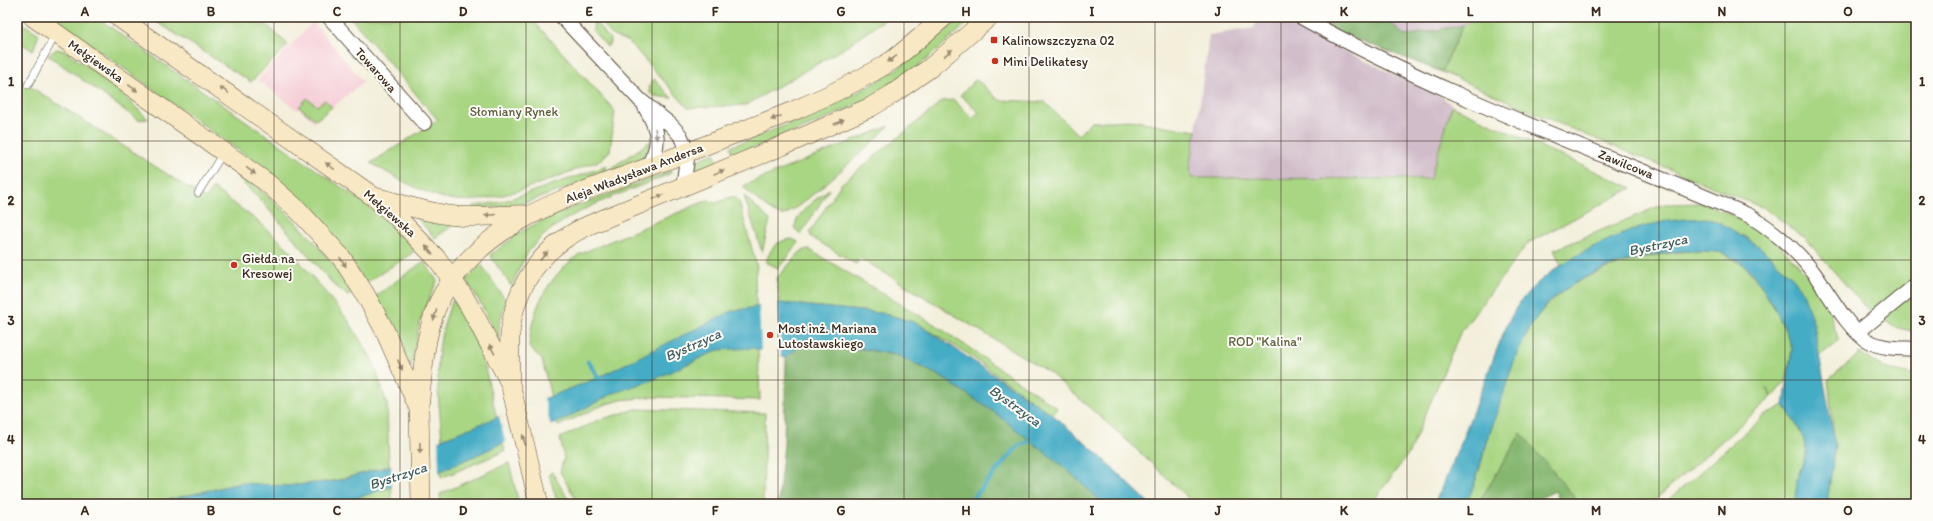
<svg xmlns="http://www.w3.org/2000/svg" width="1933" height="521" font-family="Itim,sans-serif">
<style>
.built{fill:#f6cfd8}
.industrial{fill:#d1bdca}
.green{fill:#a9d683;stroke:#728050}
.forest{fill:#86b771;stroke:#607048}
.water{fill:#45acc5;stroke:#406b72}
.pier{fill:#f3efdb}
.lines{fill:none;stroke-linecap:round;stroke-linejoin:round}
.stream{stroke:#45acc5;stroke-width:4.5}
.service-casing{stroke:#57483a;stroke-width:8}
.minor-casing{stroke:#57483a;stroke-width:16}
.secondary-casing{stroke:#57483a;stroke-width:20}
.service{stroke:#fff;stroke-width:7}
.minor{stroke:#fff;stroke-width:14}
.secondary{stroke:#f8e8c3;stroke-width:19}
.oneway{fill:#9a8970}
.oneway2{fill:#a79f9a}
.grid{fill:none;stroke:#3b2a1e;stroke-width:1;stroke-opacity:0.55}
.poi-dot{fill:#c8321e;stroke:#fdfcf7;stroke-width:1.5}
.labels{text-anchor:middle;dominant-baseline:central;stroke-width:4;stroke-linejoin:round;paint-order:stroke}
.poi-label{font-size:13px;fill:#3b2a1e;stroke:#fdfcf7;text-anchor:start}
.street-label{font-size:13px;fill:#3b2a1e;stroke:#fdfcf7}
.park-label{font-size:13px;fill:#5c5e3c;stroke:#fdfcf7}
.water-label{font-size:14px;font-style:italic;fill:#3f5e61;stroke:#fdfcf7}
.neatline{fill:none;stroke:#3b2a1e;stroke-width:1.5}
.grid-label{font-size:13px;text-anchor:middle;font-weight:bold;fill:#3b2a1e}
</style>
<rect width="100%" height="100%" fill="#fdfcf7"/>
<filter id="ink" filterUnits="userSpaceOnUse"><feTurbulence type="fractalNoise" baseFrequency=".025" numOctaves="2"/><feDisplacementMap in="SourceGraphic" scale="8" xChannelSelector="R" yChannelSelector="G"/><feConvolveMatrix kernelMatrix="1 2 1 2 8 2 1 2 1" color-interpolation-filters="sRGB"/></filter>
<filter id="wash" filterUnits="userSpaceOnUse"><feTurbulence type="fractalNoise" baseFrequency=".012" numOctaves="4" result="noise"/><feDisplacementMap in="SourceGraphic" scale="16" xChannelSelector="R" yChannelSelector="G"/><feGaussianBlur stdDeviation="0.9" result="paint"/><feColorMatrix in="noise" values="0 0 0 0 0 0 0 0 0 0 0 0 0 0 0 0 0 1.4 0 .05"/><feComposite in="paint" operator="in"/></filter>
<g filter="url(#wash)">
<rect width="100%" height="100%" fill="#f3efdb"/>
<path class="built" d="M313,22L363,82L314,122L299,108L297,110L258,80Z"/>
<path class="industrial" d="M1256,17H1273L1444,98L1452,106L1430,179L1191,178L1190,162L1196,131L1209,35L1254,28Z
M1384,17H1485L1463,25L1405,36Z"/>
<path class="green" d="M52,17H96L367,205L390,224L415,249L412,253L366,283L331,233L295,194L242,153Z
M149,17H255L262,26L265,23L288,45L251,82Z
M350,17H530L615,111L610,151L599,161C557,175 493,208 449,199C421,193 395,177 371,163L438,120Z
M595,17H888L843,49L746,105L688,108L629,42L613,36Z
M961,17H974C947,41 920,68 889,87C840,116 786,135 734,156L730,147C786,125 842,105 892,72C917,56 939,36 961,17Z
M1485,17H1916V332L1894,327L1865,307L1805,238L1764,208L1567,127L1442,72L1463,25Z
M17,20L39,34L33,51L17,40Z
M594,21L610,39V43L607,47L593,31Z
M57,49L65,51L109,82L148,119L138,120L48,55Z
M17,78L206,199L213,188L259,222L292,252L348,320L373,361L387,404L389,466L335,481L286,486L241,483L150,504H17Z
M654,79L672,98L655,96L650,93L649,86Z
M976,79L999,100L1045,102L1078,135L1091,122L1130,120L1196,131L1190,162L1191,178L1430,179L1452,106L1632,188L1528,243L1460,333L1409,453L1371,504H1194L1130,443L1050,373L860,258L856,264L811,237L810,232L841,184L943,101L954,100L973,119L979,112L960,95Z
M307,98L317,106L325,100L332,107L316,120L299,107Z
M889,126C878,138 795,213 784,215C774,217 752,195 744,188L745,185Z
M651,141C646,165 627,166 607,174L610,169Z
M714,153L717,162L690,172L695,161Z
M607,166L601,177L518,205L472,210L473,206L501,202Z
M670,171L672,172L667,175C623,194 558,212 529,251C522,261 517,275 511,286L490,255L524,230L553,215Z
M239,175C285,206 322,246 353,292L348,296L334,285L264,204L239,179Z
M829,189L801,234L795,229C795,212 817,199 829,189Z
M744,196L770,220L762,252Z
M731,197H735L739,202L757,267L755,276L760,400L650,397L621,400L603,405L558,426L542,360L529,347C532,307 547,278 580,254L708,200L716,203Z
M1703,203C1745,219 1771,234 1801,268C1811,279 1820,290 1826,303C1831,315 1834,328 1839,341L1819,356L1814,325L1794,279L1760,247L1744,236L1659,223L1623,235L1586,251L1561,265L1554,250L1664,204Z
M415,216L455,224L435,238Z
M792,239L798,242L785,261L778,268L766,262C771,247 776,241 792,239Z
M808,249L934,324L1057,408L1052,415L968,354L917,323L881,313L780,303L777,278L800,252Z
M1691,251L1720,252L1744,265L1759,283L1776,311L1790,341L1792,350L1786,381L1772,397L1767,388L1772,397L1650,504H1580L1521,433L1478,504H1464C1476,490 1483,454 1489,436C1501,400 1511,361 1530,328C1560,274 1634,256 1691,251Z
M424,261L437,281L420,321L411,366L400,341L376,296Z
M481,264L506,301L499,324V343L482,306L466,280Z
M453,300L466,322L482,355L497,419L442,439C438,388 431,349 453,300Z
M1860,353L1884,368L1916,375V504H1827L1835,445L1828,380Z
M1784,405L1797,426L1804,440L1806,454L1797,479L1796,504H1664L1764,416Z
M636,409L765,413L763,504H579L560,472L564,457L560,438L599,420Z
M503,443L505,451L441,478V471Z
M509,463L519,504H441L440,494Z
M552,472L571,504H560L556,498L549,474Z
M391,486L392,502L386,504H327L344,502Z"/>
<path class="forest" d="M1312,17H1384L1405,36L1463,25L1442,72L1338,32Z
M806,339L897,355L940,376L994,412L1065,468L1104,504H778L784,444L786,358Z
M1521,433L1580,504H1561L1555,491L1527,504H1478Z"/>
<path class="water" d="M1707,218L1726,226L1760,247L1794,279L1803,293L1814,325L1835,445L1827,504H1796L1797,479L1806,454L1804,440L1797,426L1784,405L1792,350C1788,330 1760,277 1743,264C1737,260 1729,256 1722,253C1716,251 1707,252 1701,251C1652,249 1576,270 1543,309C1522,334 1512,367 1502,398C1492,426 1483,454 1475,482L1467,502L1464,504H1434C1454,463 1469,420 1486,378C1495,355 1503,330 1516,308C1541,267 1612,234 1658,223C1674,219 1691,219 1707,218Z
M780,303L881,313L917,323L1053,415L1099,455L1150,504H1104L1065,468L994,412L940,376L897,355L806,339L786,358L753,348L718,350L655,379L614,393L561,421L503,443L441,471L344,502L327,504H150L241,483L286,486L335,481L389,466L442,439L597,378L732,311Z"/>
<path class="pier" d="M778,301L781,358L761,352L759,303Z
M544,398L551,427L506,444L499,416Z
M438,439L439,473L392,488L391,463Z"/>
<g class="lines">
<path class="stream" d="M588,362L594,370L600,383
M968,504L1018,446L1036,439"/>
</g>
</g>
<g filter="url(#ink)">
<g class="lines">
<defs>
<path id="service" d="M28,85L56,34
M198,193L223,153"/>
<path id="minor" d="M329,17L424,123
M562,17L640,100L671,125L680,135L688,152L683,187
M1301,17C1444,97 1599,151 1750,216C1774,231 1796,249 1813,272C1827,290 1849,331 1868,341C1883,349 1900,348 1916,349
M645,107C659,130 662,146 646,168
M1858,332L1916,285"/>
<path id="secondary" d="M33,17L266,182L298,210L341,257L365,294L384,329L419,409L421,504
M118,17L374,197L396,216L438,260L464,297L475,316L510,383L539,504
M379,198C405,205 431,214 457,216C481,218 504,214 528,215
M510,380C510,365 509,349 510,334C514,285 544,245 589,225L794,141L871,107L891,95L930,68L989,17
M419,409C423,371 424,326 444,292C487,219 573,196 646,168C695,150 744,130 793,111C828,96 862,80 894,59C911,46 927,31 944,17"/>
</defs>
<use href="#service" class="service-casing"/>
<use href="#minor" class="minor-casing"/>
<use href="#secondary" class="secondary-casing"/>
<use href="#service" class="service"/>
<use href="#minor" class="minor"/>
<use href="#secondary" class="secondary"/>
</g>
<defs><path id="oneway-solid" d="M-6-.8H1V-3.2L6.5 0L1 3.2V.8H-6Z"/></defs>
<g class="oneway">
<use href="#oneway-solid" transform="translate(948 53) rotate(-41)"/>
<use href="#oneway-solid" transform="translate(892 59) rotate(145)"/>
<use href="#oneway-solid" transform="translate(133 88) rotate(35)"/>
<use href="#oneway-solid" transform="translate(224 90) rotate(-145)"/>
<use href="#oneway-solid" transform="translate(776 118) rotate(159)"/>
<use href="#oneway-solid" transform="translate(839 122) rotate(-24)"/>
<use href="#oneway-solid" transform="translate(330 166) rotate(-144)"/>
<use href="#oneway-solid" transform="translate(251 171) rotate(36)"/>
<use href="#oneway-solid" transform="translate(719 172) rotate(-22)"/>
<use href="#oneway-solid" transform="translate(658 197) rotate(-22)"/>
<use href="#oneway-solid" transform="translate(490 215) rotate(176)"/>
<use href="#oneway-solid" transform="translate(429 250) rotate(-131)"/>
<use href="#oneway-solid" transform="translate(544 256) rotate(-47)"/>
<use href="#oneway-solid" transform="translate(343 262) rotate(56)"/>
<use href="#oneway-solid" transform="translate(435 315) rotate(108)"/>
<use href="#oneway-solid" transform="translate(492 349) rotate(-118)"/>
<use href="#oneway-solid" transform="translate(400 365) rotate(66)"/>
<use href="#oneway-solid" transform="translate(524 440) rotate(-104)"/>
<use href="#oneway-solid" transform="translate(420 448) rotate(89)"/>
</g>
<use class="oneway2" href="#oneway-solid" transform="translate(656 134) rotate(80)"/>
</g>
<path class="grid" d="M148,17V504M274,17V504M400,17V504M526,17V504M652,17V504M778,17V504M904,17V504M1029,17V504M1155,17V504M1281,17V504M1407,17V504M1533,17V504M1659,17V504M1785,17V504M17,141H1916M17,260H1916M17,380H1916"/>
<g class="poi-dot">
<rect x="990" y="36" width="8" height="8" rx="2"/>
<circle cx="995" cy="61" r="4"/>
<circle cx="234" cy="265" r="4"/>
<circle cx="770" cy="335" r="4"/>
</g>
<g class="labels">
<g class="poi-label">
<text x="1002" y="40">Kalinowszczyzna 02</text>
<text x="1003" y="61">Mini Delikatesy</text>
<text x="242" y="258">Giełda na<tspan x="242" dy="15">Kresowej</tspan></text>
<text x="778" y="328">Most inż. Mariana<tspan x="778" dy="15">Lutosławskiego</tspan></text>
</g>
<g class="street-label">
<text transform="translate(96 61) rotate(35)">Mełgiewska</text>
<text transform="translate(376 70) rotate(48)">Towarowa</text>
<text transform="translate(1626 164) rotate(22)">Zawilcowa</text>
<text transform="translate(634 173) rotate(-21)">Aleja Władysława Andersa</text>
<text transform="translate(390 213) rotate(41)">Mełgiewska</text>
</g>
<g class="park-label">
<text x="514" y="111">Słomiany Rynek</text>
<text x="1265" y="341">ROD "Kalina"</text>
</g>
<g class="water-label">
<text transform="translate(1658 245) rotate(-12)">Bystrzyca</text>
<text transform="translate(693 345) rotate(-24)">Bystrzyca</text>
<text transform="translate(1015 406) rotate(36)">Bystrzyca</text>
<text transform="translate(398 476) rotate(-18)">Bystrzyca</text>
</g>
</g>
<rect width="1933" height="521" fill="none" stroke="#fdfcf7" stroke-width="44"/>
<rect x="22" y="22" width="1889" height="477" class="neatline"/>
<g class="grid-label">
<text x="85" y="16">A</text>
<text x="211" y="16">B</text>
<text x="337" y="16">C</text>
<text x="463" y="16">D</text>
<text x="589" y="16">E</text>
<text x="715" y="16">F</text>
<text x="841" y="16">G</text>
<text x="966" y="16">H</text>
<text x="1092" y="16">I</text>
<text x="1218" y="16">J</text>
<text x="1344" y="16">K</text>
<text x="1470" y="16">L</text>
<text x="1596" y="16">M</text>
<text x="1722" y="16">N</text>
<text x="1848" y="16">O</text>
<text x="11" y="86">1</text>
<text x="1922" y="86">1</text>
<text x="11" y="205">2</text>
<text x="1922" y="205">2</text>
<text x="11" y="325">3</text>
<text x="1922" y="325">3</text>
<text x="11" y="444">4</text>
<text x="1922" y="444">4</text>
<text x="85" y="515">A</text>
<text x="211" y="515">B</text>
<text x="337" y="515">C</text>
<text x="463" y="515">D</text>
<text x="589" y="515">E</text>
<text x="715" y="515">F</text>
<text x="841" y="515">G</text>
<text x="966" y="515">H</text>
<text x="1092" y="515">I</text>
<text x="1218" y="515">J</text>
<text x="1344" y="515">K</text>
<text x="1470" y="515">L</text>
<text x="1596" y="515">M</text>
<text x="1722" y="515">N</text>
<text x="1848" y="515">O</text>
</g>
</svg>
